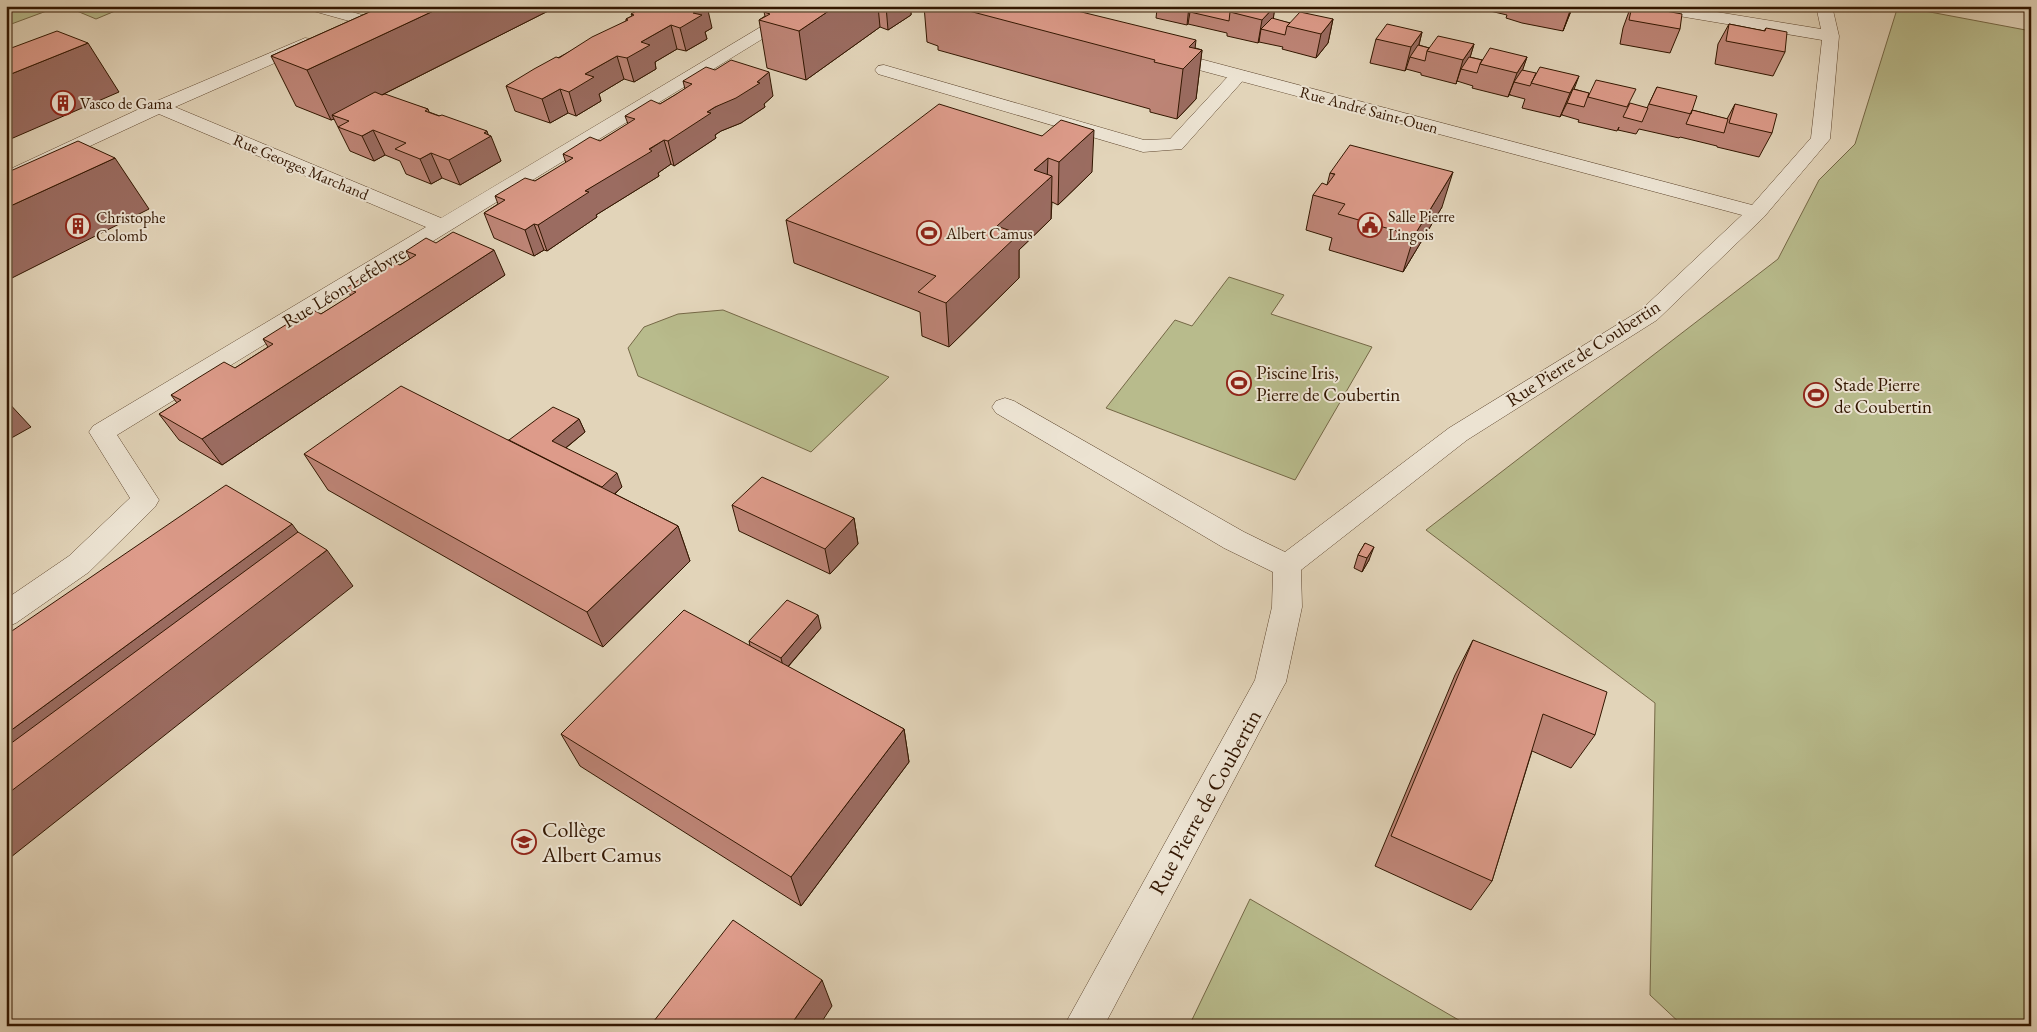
<svg xmlns="http://www.w3.org/2000/svg" width="2037" height="1032" font-family="'EB Garamond',serif">
<style>
.green{fill:#b8bb8c;stroke:#756846}
.lines{fill:none;stroke-linecap:round;stroke-linejoin:round}
.lane-casing{stroke:#5e462e;stroke-width:1}
.street-casing{stroke:#5e462e;stroke-width:1}
.lane{fill:#ece3d2;fill-rule:evenodd}
.street{fill:#ece3d2;fill-rule:evenodd}
.wall{fill:#be8577;stroke:#321600}
.shaded-wall{fill:#9b6c61;stroke:#321600}
.building{fill:#dd9b8a;stroke:#321600}
.labels{text-anchor:middle;dominant-baseline:central;stroke-width:4;stroke-linejoin:round;paint-order:stroke}
.far-poi-label{font-size:16px;fill:#321600;stroke:#ece3d2;text-anchor:start}
.far-street-label{font-size:16px;fill:#321600;stroke:#ece3d2}
.street-label{font-size:19px;fill:#321600;stroke:#ece3d2}
.poi-label{font-size:19px;fill:#321600;stroke:#ece3d2;text-anchor:start}
.near-street-label{font-size:22px;fill:#321600;stroke:#ece3d2}
.near-poi-label{font-size:22px;fill:#321600;stroke:#ece3d2;text-anchor:start}
</style>
<rect width="100%" height="100%" fill="#e2d4b9"/>
<filter id="stains"><feTurbulence type="fractalNoise" baseFrequency=".004" numOctaves="4"/><feColorMatrix values="0 0 0 0 .2 0 0 0 0 .09 0 0 0 0 .02 0 0 0 .5 -.17"/></filter>
<radialGradient id="worn" r=".72"><stop offset=".6" stop-color="#630" stop-opacity="0"/><stop offset="1" stop-color="#630" stop-opacity=".3"/></radialGradient>
<path class="green" d="M6,6H60L6,26Z
M65,6H127L96,19Z
M1898,6L2031,31V1026H1683L1650,995L1655,703L1426,530L1778,259L1819,180L1855,144Z
M1229,277L1284,295L1271,314L1372,347L1295,480L1106,408L1175,320L1192,326Z
M723,310L889,377L811,452L638,376L628,348L644,327L678,314Z
M1250,899L1469,1026H1189Z"/>
<g class="lines">
<defs>
<path id="lane" d="M884,65L1144,140L1170,139L1233,71H1245L1248,75L1182,149L1143,152L878,74L875,70L878,66Z"/>
<path id="street" d="M304,6H331L366,16L368,19L366,22L360,24L306,9Z
M796,6H816L117,435L159,500L155,507L89,572L16,623L6,627V599L69,556L130,498L89,432L93,426L426,227L159,114L6,185V171L152,103L305,38L311,39L314,43L311,47L175,107L441,218Z
M1074,6H1092L1066,30H1054L1052,26Z
M1641,6H1680L1821,29L1816,6H1832L1839,36L1830,139L1764,217L1657,320L1467,440L1301,570L1302,607L1286,682L1281,691L1104,1026H1064L1255,680L1272,607L1273,572L1224,548L996,413L992,407L996,401L1005,398L1014,401L1244,532L1285,552L1449,428L1641,310L1742,215L1158,59L1155,55L1158,51H1170L1752,205L1811,138L1822,40L1649,11Z"/>
</defs>
<use href="#lane" class="lane-casing"/>
<use href="#street" class="street-casing"/>
<use href="#lane" class="lane"/>
<use href="#street" class="street"/>
</g>
<path class="wall" d="M383,6H558L382,95L428,109L429,112L488,134L501,161L460,185L442,178L431,184L406,174L400,161L385,155L374,161L350,151L334,119L331,120L296,106L271,56Z
M774,6H911V15L888,30L880,27L806,80L767,68L759,20L765,16L764,12Z
M924,6H1057L1202,50L1196,99L1177,119L1150,112V109L938,50V46L927,42Z
M1136,6H1223L1234,9L1236,6H1275L1273,19L1290,23L1333,19L1328,43L1316,58L1282,49L1283,47L1259,42L1258,43L1227,36V33L1188,24L1187,25L1156,18L1157,9L1146,7L1145,8Z
M1452,6H1468L1467,9Z
M1492,6H1573L1563,31L1522,23L1506,18L1507,15L1490,11Z
M1631,6L1680,29L1670,53L1620,44L1623,28Z
M2020,6H2031V9L2020,8Z
M631,14L712,28L705,32L707,39L686,51L677,49L655,62L656,69L634,82L624,79L599,94L601,101L576,116L568,113L550,123L515,111L506,86L626,21V19L632,16Z
M1729,24L1764,31L1766,28L1785,52L1773,76L1715,64L1718,44Z
M1422,32L1419,45L1429,48L1474,44L1470,57L1482,60L1527,57L1522,70L1574,89L1629,105L1647,108L1657,87L1692,110L1727,119L1735,104L1772,133L1759,157L1717,147V146L1680,137L1679,138L1639,129L1636,134L1618,130L1619,127L1617,131L1578,122L1579,120L1562,115V114L1560,117L1522,108L1525,99L1510,95V94L1508,97L1472,88L1473,86L1457,81L1456,84L1421,75V73L1406,69L1405,71L1370,63L1376,39Z
M683,81L773,96L764,104L765,107L741,123L721,131L715,135L716,138L674,166L671,164L658,173L659,176L596,215L597,217L547,251L544,250L534,256L494,238L484,213L498,204L495,196L535,181L566,163L563,154L600,141L628,124L625,116L660,104L685,89Z
M1042,136L1092,172L1058,205L1052,202L1051,219L1019,250V278L949,347L922,336L920,312L794,263L786,220Z
M1330,173L1442,207L1403,272L1329,250L1332,238L1306,230L1313,195L1327,185Z
M406,251L505,275L222,465L179,440L159,414L177,403L171,395L235,368L268,347L263,339L321,314L351,296L346,288L400,265L410,259Z
M579,419L585,432L566,448L622,487L615,494L678,526L690,561L603,647L328,490L304,454L509,440Z
M732,505L854,518L858,544L830,574L739,531Z
M1365,543L1369,560L1362,572L1354,568L1358,555Z
M821,628L788,667L904,729L909,762L801,906L580,766L561,734L750,646L749,641Z
M1473,640L1595,735L1571,768L1532,751L1492,881L1471,910L1375,866L1455,675Z"/>
<path class="shaded-wall" d="M444,6H558L338,117L332,115L334,119L331,120L307,70Z
M705,6H707L712,28L705,32L707,39L686,51L680,28L693,13Z
M836,6H878L880,27L806,80L799,31Z
M886,6H911V15L888,30Z
M1189,6H1202L1190,12L1188,24L1187,25Z
M1275,6L1272,29H1261L1259,42L1258,43L1262,20Z
M1572,6H1573L1563,31L1571,8Z
M1333,19L1328,43L1316,58L1321,34Z
M671,25L677,49L655,62L656,69L634,82L627,58L641,42Z
M1422,32L1416,56L1410,57L1406,69L1405,71L1411,47Z
M1196,40L1194,58L1202,50L1196,99L1177,119L1183,69L1189,47Z
M88,43L119,92L6,141V76Z
M1474,44L1467,68L1461,69L1456,84L1463,60Z
M617,56L624,79L599,94L601,101L576,116L569,92L585,74Z
M1527,57L1519,81L1514,82L1508,97L1517,73Z
M769,72L773,96L764,104L765,107L741,123L721,131L715,135L716,138L674,166L668,141L707,112L757,82Z
M1579,76L1570,100L1567,103L1560,117L1570,93Z
M560,89L568,113L550,123L542,99Z
M373,130L385,155L374,161L362,136Z
M1094,130L1092,172L1058,205L1059,162Z
M487,131L489,137L491,136L501,161L460,185L449,160Z
M664,140L671,164L658,173L659,176L596,215L597,217L547,251L538,225L585,191Z
M431,153L442,178L431,184L420,159Z
M115,158L149,209L6,281V208Z
M1048,158L1047,181L1052,176L1051,219L1019,250V278L949,347L946,303L1034,170Z
M1453,172L1442,207L1403,272L1414,236Z
M534,224L544,250L534,256L525,230Z
M494,250L505,275L222,465L202,439Z
M6,400L31,427L6,441Z
M579,419L585,432L558,454L552,441Z
M617,473L622,487L594,512L588,498Z
M854,518L858,544L830,574L825,549Z
M292,524L317,558L327,550L353,586L6,861V734Z
M678,526L690,561L603,647L587,612Z
M1374,547L1369,560L1362,572L1367,558Z
M818,615L821,628L784,671L781,658Z
M904,729L909,762L801,906L791,877Z
M822,980L832,1006L819,1026H790Z"/>
<path class="building" d="M383,6H444L307,70L271,56Z
M645,6H705L693,13L702,15L680,28L671,25L641,42L650,45L627,58L617,56L585,74L594,77L569,92L560,89L542,99L506,86L534,69L556,57L559,58L592,37L628,20L626,19L634,15L631,14Z
M774,6H836L799,31L759,20L770,14L764,12Z
M950,6H1057L1196,40L1189,47L1202,50L1183,69L1154,62L1155,60Z
M1196,6H1223L1234,9L1230,12L1229,21L1190,12Z
M1236,6H1275L1262,20L1230,12Z
M1632,6H1638L1682,14L1680,29L1629,20Z
M1300,12L1333,19L1321,34L1287,26Z
M1272,18L1290,23L1287,26L1285,35L1261,29Z
M1387,24L1422,32L1411,47L1376,39Z
M1729,24L1765,31L1766,28L1787,32L1785,52L1726,41Z
M57,31L88,43L6,76V50Z
M1438,36L1474,44L1463,60L1427,51Z
M1418,45L1429,48L1427,51L1425,61L1410,57Z
M1490,48L1527,57L1517,73L1480,64Z
M1469,57L1482,60L1480,64L1477,73L1461,69Z
M731,60L769,72L757,82L760,83L736,98L715,107L707,112L711,113L668,141L664,140L649,149L652,151L585,191L589,192L538,225L534,224L525,230L484,213L505,200L495,196L525,178L535,181L573,158L563,154L590,137L600,141L635,119L625,116L651,100L660,104L675,95L692,84L683,81L706,67L715,70Z
M1540,67L1579,76L1570,93L1531,83Z
M1522,70L1536,73L1530,86L1514,82Z
M1596,80L1636,89L1627,107L1588,97Z
M1657,87L1697,96L1691,114L1649,104Z
M1573,89L1589,93L1584,107L1567,103Z
M375,92L382,95L385,94L428,109L425,111L439,116L442,115L487,131L484,133L491,136L449,160L431,153L420,159L395,149L406,143L373,130L362,136L338,127L349,121L332,115Z
M1630,103L1648,108L1642,122L1623,117Z
M939,104L1042,136L1061,120L1094,130L1059,162L1048,158L1034,170L1052,176L997,226L1019,234L946,303L918,292L936,276L786,220Z
M1735,104L1777,114L1772,133L1729,123Z
M1692,110L1728,119L1724,133L1686,124Z
M78,141L115,158L6,208V173Z
M1350,145L1453,172L1414,236L1338,214L1345,204L1313,195L1322,183L1327,185L1335,174L1330,173Z
M453,232L494,250L202,439L159,414L181,400L171,395L198,378L224,362L235,368L273,344L263,339L311,309L321,314L356,292L346,288L368,274L389,261L400,265L416,255L406,251L426,238L436,243Z
M401,386L678,526L587,612L304,454Z
M553,407L579,419L552,441L617,473L602,487L509,440Z
M762,477L854,518L825,549L732,505Z
M226,485L292,524L6,734V635Z
M298,532L327,550L6,795V747Z
M1365,543L1374,547L1367,558L1358,555Z
M787,600L818,615L781,658L749,641Z
M684,610L904,729L791,877L561,734Z
M1473,640L1607,692L1595,735L1543,714L1492,881L1391,836Z
M733,920L822,980L790,1026H650Z"/>
<defs>
<symbol id="building-ring" viewBox="-11 -11 22 22"><circle r="9.5" fill="#ece3d2" stroke="#8f2418" stroke-width="1.5"/><path d="M-4-6H4V6H1V3H-1V6H-4ZM-2.5-4.3h1.7v1.8h-1.7ZM.8-4.3h1.7v1.8H.8ZM-2.5-1h1.7V.8h-1.7ZM.8-1h1.7V.8H.8Z" fill="#8f2418"/></symbol>
<symbol id="civic-ring" viewBox="-11 -11 22 22"><circle r="9.5" fill="#ece3d2" stroke="#8f2418" stroke-width="1.5"/><path d="M-.6-6.5H3V-4.5H.6V-3L4-1V1h2V6H-6V1h2V-1L-.6-3ZM-1.2 2.5V6h2.4V2.5Z" fill="#8f2418"/></symbol>
<symbol id="stadium-ring" viewBox="-11 -11 22 22"><circle r="9.5" fill="#ece3d2" stroke="#8f2418" stroke-width="1.5"/><path d="M0-5a6.5 5 0 1 0 0 10a6.5 5 0 1 0 0-10ZM-3.5-1.8h7v3.6h-7Z" fill="#8f2418"/></symbol>
<symbol id="school-ring" viewBox="-11 -11 22 22"><circle r="9.5" fill="#ece3d2" stroke="#8f2418" stroke-width="1.5"/><path d="M0-5L7-2L0 1L-7-2ZM-4 1L0 2.5L4 1V4Q0 6-4 4Z" fill="#8f2418"/></symbol>
</defs>
<g fill-rule="evenodd">
<use href="#building-ring" x="49" y="89" width="28" height="28"/>
<use href="#civic-ring" x="1356" y="211" width="28" height="28"/>
<use href="#building-ring" x="64" y="212" width="28" height="28"/>
<use href="#stadium-ring" x="915" y="219" width="28" height="28"/>
<use href="#stadium-ring" x="1225" y="369" width="28" height="28"/>
<use href="#stadium-ring" x="1802" y="381" width="28" height="28"/>
<use href="#school-ring" x="510" y="828" width="28" height="28"/>
</g>
<g class="labels">
<g class="far-poi-label">
<text x="80" y="103">Vasco de Gama</text>
<text x="1388" y="216">Salle Pierre<tspan x="1388" dy="18">Lingois</tspan></text>
<text x="96" y="217">Christophe<tspan x="96" dy="18">Colomb</tspan></text>
<text x="946" y="233">Albert Camus</text>
</g>
<g class="far-street-label">
<text transform="translate(1369 110) rotate(15)">Rue André Saint-Ouen</text>
<text transform="translate(301 167) rotate(23)">Rue Georges Marchand</text>
</g>
<g class="street-label">
<text transform="translate(344 287) rotate(-31)">Rue Léon Lefebvre</text>
<text transform="translate(1583 353) rotate(-33)">Rue Pierre de Coubertin</text>
</g>
<g class="poi-label">
<text x="1256" y="372">Piscine Iris,<tspan x="1256" dy="22">Pierre de Coubertin</tspan></text>
<text x="1834" y="384">Stade Pierre<tspan x="1834" dy="22">de Coubertin</tspan></text>
</g>
<g class="near-street-label">
<text transform="translate(1205 802) rotate(-61)">Rue Pierre de Coubertin</text>
</g>
<g class="near-poi-label">
<text x="542" y="829">Collège<tspan x="542" dy="25">Albert Camus</tspan></text>
</g>
</g>
<rect width="2037" height="1032" fill="none" stroke="#e2d4b9" stroke-width="25"/>
<rect x="8" y="8" width="2022" height="1017" fill="none" stroke="#321600" stroke-width="2.5"/>
<rect x="12" y="12" width="2012" height="1007" fill="none" stroke="#321600"/>
<rect width="100%" height="100%" filter="url(#stains)"/>
<rect width="100%" height="100%" fill="url(#worn)"/>
</svg>
